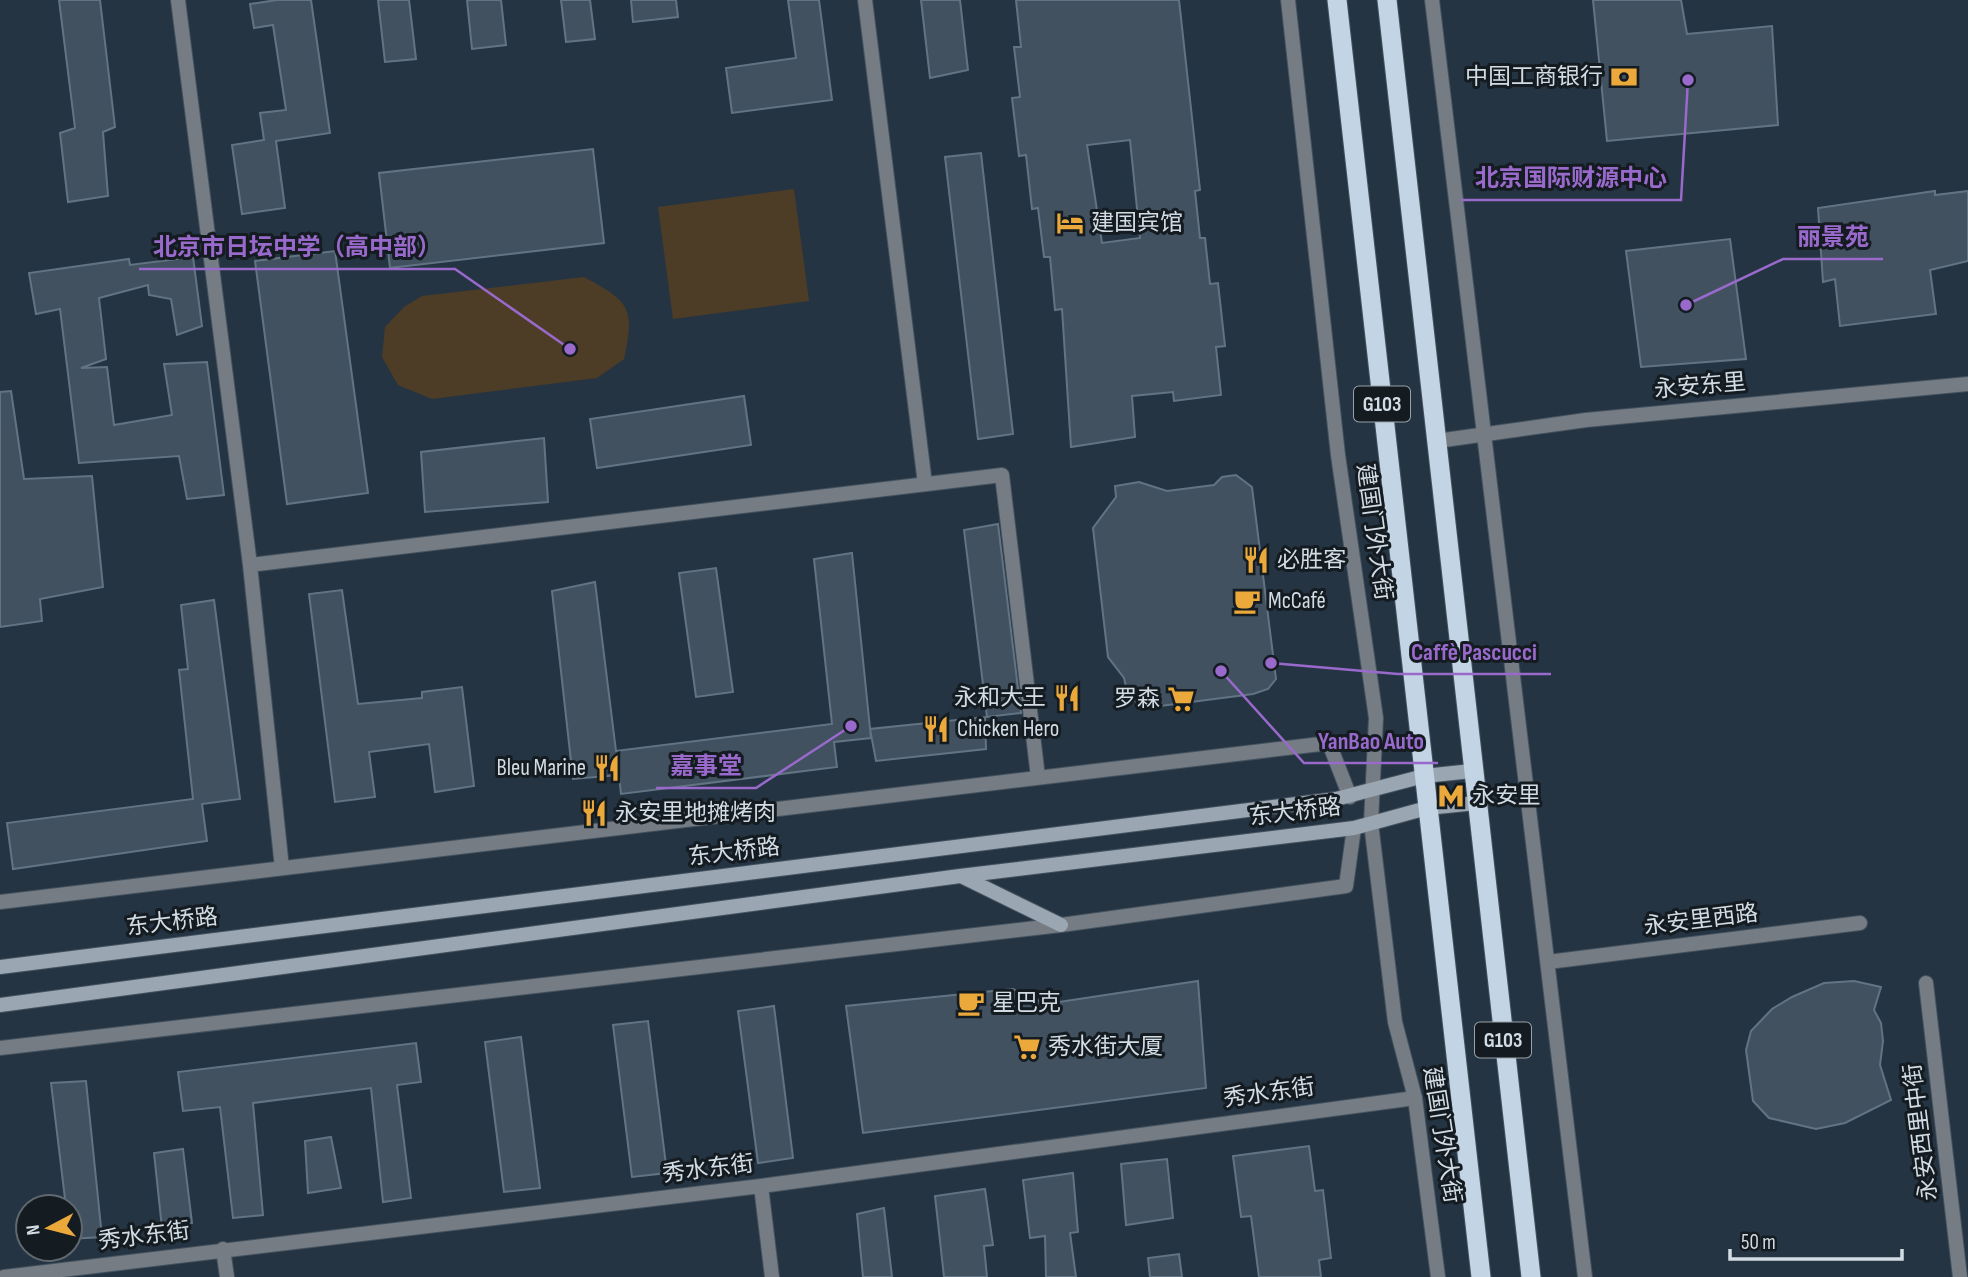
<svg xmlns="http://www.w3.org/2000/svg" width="1968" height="1277" font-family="'Sofia Sans Condensed','Noto Sans SC',sans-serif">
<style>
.green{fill:#4e3d26}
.building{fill:#415160;stroke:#627483;stroke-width:2;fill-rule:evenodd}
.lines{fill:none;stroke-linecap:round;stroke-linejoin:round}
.minor-casing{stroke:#44525f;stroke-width:16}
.tertiary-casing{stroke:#44525f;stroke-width:16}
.secondary-casing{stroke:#44525f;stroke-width:16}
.trunk-casing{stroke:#44525f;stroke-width:21}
.minor{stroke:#757c84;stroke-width:14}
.tertiary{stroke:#757c84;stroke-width:14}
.secondary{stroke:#9aa6b1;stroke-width:14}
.trunk{stroke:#c3d4e5;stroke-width:19}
.labels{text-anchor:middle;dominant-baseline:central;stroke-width:6;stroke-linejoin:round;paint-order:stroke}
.shield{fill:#141b21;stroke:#99a2aa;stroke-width:2}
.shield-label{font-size:21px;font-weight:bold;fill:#d2dce4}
.poi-label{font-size:23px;fill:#d2dce4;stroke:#141b21;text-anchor:start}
.street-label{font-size:23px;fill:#d2dce4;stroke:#141b21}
.leader{fill:none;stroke:#996acc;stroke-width:2.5}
.callout-dot{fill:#996acc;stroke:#141b21;stroke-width:2.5}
.callout-label{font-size:24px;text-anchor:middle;font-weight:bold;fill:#996acc;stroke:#141b21;stroke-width:6;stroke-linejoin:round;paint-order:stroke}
</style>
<rect width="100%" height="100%" fill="#253442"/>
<path class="green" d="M794,189L809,301L673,319L658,207Z
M584,277C630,302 635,307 624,359L597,378L432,399L398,385L382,357L385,327L404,307L422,296Z"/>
<path class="building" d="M59,0H100L115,127L103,132L108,196L68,202L60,133L75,128Z
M277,0H311L330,133L276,141L285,208L242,214L232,145L264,140L260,113L286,110L273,25L254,28L250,4Z
M378,0H409L416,59L385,62Z
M467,0H501L506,45L472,49Z
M561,0H590L595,39L566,42Z
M631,0H676L678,17L633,22Z
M788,0H819L832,100L732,113L726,68L796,58Z
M921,0H960L968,70L930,78Z
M1016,0H1179L1200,190L1195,191L1200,238H1205L1210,284L1218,283L1225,346L1216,347L1221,395L1174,401L1173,392L1132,396L1135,437L1071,447L1062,309L1055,310L1050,257H1044L1038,208L1032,209L1026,155L1019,156L1012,98L1020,97L1014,47H1021ZM1130,140L1140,238L1102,243L1087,145Z
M1593,0H1681L1687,34L1772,26L1778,125L1607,141Z
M593,149L604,243L390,268L379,173Z
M981,153L1013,434L978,439L945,157Z
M1935,191V195L1968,191V261L1930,270L1936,314L1840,326L1835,279L1823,282L1818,208Z
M1730,239L1746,359L1641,367L1626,251Z
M335,251L368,493L287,504L255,261Z
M193,257L202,326L177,335L171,299L149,295L148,285L99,298L106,359L81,368L107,367L114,425L172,415L164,364L207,362L224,495L187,499L179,456L79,463L60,309L36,314L29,273L129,259L130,265Z
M11,391L24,479L92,476L103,587L40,599L42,621L0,627V392Z
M744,396L751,445L597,468L590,419Z
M544,438L548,502L425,512L421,452Z
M1236,475L1252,487L1276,679L1268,689L1253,694L1145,708L1128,696L1124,678L1108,657L1093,528L1116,497L1115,486L1139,482L1167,491L1214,485L1222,477Z
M998,524L1021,713L987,717L964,530Z
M852,553L871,738L834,742L837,767L621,794L619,775L573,779L552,591L595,582L616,751L832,724L814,559Z
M716,568L733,692L696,697L679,573Z
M342,590L358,704L422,698V692L462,687L474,786L435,792L429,744L369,752L375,797L335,802L309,594Z
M214,600L240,799L202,804L207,841L13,869L7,823L193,799L179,670L188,669L181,605Z
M985,717L986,749L876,761L870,729Z
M1198,981L1206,1088L863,1133L846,1006L1013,989L1046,1004Z
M1854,981L1881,987L1874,1010L1881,1023L1883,1041L1880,1065L1891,1100L1845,1123L1816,1129L1769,1118L1753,1101L1746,1050L1751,1031L1772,1009L1792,997L1824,983Z
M774,1006L793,1158L758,1163L738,1011Z
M648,1021L667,1173L632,1177L613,1025Z
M521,1037L540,1188L504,1192L485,1042Z
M416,1043L421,1082L397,1085L411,1198L383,1202L371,1088L253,1103L263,1215L233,1218L220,1107L183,1111L178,1072Z
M86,1081L102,1237L70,1239V1207H66L51,1083Z
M331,1137L341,1188L308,1193L305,1141Z
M1309,1146L1315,1191L1323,1190L1331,1258L1319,1260L1321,1277H1259L1251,1216L1241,1217L1233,1156Z
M183,1149L192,1223L162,1228L154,1153Z
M1167,1159L1173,1218L1126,1225L1121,1164Z
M1073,1173L1078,1232L1070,1233L1076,1277H1046L1045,1236L1030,1238L1023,1180Z
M985,1189L993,1245L984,1246L987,1277H944L935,1196Z
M884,1208L892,1277H863L857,1214Z
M1179,1254L1182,1277H1150L1148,1258Z"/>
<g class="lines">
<defs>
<path id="minor" d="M178,0L250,565
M865,0L925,484
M282,868L250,565L1002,475L1038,777
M1548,962L1860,923
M1926,983L1960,1277
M761,1186L772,1277
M223,1249L227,1277
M4,1277L761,1186L1415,1098"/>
<path id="tertiary" d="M1288,0L1338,455L1376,718L1371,823L1395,1022L1415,1098L1438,1277
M1432,0L1585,1277
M1437,441L1586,420L1968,384
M0,902L1329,743L1350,797
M0,1048L1061,925L1346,886L1354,828"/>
<path id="secondary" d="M961,876L1061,925
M0,967L1336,799L1424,776L1472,771
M0,1005L960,876L1354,828L1427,808L1476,803"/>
<path id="trunk" d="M1337,0L1481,1277
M1387,0L1531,1277"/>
</defs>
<use href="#minor" class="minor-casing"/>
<use href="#tertiary" class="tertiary-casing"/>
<use href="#secondary" class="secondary-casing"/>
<use href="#trunk" class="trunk-casing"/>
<use href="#minor" class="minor"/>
<use href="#tertiary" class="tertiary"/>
<use href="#secondary" class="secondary"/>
<use href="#trunk" class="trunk"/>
</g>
<defs>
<symbol id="bank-bare" viewBox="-9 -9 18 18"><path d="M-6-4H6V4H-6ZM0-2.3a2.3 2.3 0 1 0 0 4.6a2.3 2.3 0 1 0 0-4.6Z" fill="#eca93b" stroke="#141b21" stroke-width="2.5" paint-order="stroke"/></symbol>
<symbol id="hotel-bare" viewBox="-9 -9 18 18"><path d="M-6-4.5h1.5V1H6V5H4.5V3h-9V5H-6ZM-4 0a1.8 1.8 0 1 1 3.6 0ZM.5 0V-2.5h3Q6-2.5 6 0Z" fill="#eca93b" stroke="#141b21" stroke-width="2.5" paint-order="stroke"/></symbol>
<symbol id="restaurant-bare" viewBox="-9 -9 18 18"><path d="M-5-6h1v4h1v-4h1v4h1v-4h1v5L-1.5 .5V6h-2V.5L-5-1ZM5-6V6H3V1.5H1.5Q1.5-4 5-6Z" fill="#eca93b" stroke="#141b21" stroke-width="2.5" paint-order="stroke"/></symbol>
<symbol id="cafe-bare" viewBox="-9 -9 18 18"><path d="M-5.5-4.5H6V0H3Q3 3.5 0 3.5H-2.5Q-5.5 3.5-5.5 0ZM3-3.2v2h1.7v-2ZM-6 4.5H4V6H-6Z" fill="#eca93b" stroke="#141b21" stroke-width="2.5" paint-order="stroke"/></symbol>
<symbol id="supermarket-bare" viewBox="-9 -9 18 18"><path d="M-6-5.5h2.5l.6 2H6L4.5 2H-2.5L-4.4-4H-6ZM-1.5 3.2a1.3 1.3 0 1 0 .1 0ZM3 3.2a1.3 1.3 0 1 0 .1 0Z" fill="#eca93b" stroke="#141b21" stroke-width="2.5" paint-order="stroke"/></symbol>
<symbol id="metro-bare" viewBox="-9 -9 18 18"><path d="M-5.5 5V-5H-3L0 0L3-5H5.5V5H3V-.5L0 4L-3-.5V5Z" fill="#eca93b" stroke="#141b21" stroke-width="2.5" paint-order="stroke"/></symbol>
</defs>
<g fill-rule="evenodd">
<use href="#bank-bare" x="1605" y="58" width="38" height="38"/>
<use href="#hotel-bare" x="1051" y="204" width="38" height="38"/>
<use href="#restaurant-bare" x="1237" y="541" width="38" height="38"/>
<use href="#cafe-bare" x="1228" y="582" width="38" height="38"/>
<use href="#restaurant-bare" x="1048" y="679" width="38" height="38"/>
<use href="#supermarket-bare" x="1162" y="680" width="38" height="38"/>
<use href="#restaurant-bare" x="917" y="710" width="38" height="38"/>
<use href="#restaurant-bare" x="588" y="749" width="38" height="38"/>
<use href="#metro-bare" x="1432" y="777" width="38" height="38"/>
<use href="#restaurant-bare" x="575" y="794" width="38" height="38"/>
<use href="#cafe-bare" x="952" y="984" width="38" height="38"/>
<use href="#supermarket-bare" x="1008" y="1028" width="38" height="38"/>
</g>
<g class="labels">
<g class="shield">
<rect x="1354" y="386.5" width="56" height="35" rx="5"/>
<rect x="1475" y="1022.5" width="56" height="35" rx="5"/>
</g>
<g class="shield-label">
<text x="1382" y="404">G103</text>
<text x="1503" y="1040">G103</text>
</g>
<g class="poi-label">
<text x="1603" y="77" text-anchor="end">中国工商银行</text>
<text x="1091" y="223">建国宾馆</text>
<text x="1277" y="560">必胜客</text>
<text x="1268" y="601">McCafé</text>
<text x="1046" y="698" text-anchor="end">永和大王</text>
<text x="1160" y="699" text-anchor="end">罗森</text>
<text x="957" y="729">Chicken Hero</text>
<text x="586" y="768" text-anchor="end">Bleu Marine</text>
<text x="1472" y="796">永安里</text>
<text x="615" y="813">永安里地摊烤肉</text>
<text x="992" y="1003">星巴克</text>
<text x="1048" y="1047">秀水街大厦</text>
</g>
<g class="street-label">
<text transform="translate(1700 386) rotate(-5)">永安东里</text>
<text transform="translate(1374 532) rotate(82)">建国门外大街</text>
<text transform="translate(1295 812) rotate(-7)">东大桥路</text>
<text transform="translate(734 852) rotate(-7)">东大桥路</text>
<text transform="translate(1701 920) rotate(-7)">永安里西路</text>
<text transform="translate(172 922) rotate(-7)">东大桥路</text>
<text transform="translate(1269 1093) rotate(-8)">秀水东街</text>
<text transform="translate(1921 1132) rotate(-97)">永安西里中街</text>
<text transform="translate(1442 1135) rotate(81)">建国门外大街</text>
<text transform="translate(708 1169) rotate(-7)">秀水东街</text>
<text transform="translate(144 1236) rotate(-7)">秀水东街</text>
</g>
</g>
<path class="leader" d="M1688 80L1681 200H1461M1686 305L1783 259H1883M570 349L455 269H139M1271 663L1398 674H1551M1221 671L1304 763H1438M851 726L756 788H656"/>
<g class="callout-dot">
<circle cx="1688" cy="80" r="7"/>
<circle cx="1686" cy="305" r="7"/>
<circle cx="570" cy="349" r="7"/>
<circle cx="1271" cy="663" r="7"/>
<circle cx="1221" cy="671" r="7"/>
<circle cx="851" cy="726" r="7"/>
</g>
<g class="callout-label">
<text x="1571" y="186">北京国际财源中心</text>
<text x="1833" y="245">丽景苑</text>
<text x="297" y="255">北京市日坛中学（高中部）</text>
<text x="1474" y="660">Caffè Pascucci</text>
<text x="1371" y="749">YanBao Auto</text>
<text x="706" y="774">嘉事堂</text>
</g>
<g transform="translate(49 1228) rotate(263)"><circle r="33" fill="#141b21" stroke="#60686f" stroke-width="2"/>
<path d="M0-5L12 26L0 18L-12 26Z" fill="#eca93b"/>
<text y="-10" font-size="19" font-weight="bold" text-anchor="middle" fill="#d2dce4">N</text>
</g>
<path d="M1730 1249v10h172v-10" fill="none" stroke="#d2dce4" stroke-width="3.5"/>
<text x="1741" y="1249" font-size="21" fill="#d2dce4" stroke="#141b21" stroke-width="5" paint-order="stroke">50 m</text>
</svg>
